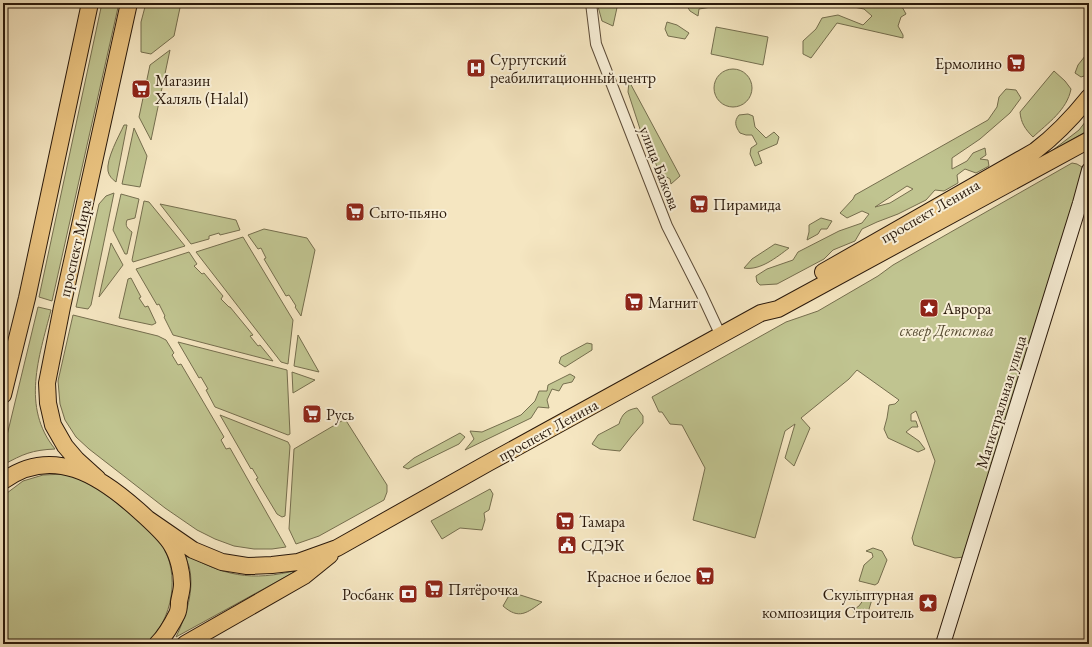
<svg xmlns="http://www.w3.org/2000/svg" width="1092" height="647" font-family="'EB Garamond',serif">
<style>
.green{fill:#c0c490;stroke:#756e4e;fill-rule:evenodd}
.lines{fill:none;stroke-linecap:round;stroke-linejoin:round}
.street-casing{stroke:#5d4c38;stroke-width:12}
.secondary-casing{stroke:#2a190b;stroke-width:16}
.primary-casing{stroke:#2a190b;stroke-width:18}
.street{stroke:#f8efd7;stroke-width:10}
.secondary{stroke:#f8efd7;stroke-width:14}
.primary{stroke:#eac380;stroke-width:16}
.labels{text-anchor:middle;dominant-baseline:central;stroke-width:4;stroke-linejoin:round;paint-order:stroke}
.poi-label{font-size:16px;fill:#2a190b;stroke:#f8efd7;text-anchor:start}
.street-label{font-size:16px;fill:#2a190b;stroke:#f8efd7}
.park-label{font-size:16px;font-style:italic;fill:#574c33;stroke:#f8efd7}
</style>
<rect width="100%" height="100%" fill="#f5e6c1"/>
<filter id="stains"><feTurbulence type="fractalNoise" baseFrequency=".005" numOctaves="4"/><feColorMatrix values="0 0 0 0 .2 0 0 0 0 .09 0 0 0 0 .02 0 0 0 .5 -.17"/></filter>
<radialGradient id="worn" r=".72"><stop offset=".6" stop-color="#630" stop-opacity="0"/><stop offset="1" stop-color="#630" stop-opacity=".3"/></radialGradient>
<path class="green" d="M102,3H119L52,301L39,297Z
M146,3H181L174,36L151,54L141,52V22Z
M597,3H618L613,26L602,21Z
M685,3H711V7L699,9L698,16L690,11Z
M833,3H890L901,5L906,14L901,17L898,26L903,35V38L837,23L811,58L803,54V41L816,29L822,18L838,15L863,25L872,16L864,9Z
M667,22L677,25L689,33L685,39L668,36L665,29Z
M716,27L768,37L763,65L711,54Z
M170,50L151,140L139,117L150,65Z
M1089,51V73L1087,75L1081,77L1075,73L1078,65Z
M714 88a19 19 0 1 1 38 0a19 19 0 1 1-38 0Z
M1054,71L1065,81L1071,89C1067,110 1048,123 1033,137C1025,129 1021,123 1020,112Z
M629,81L680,176L671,184L670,179L660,173L640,129L628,92Z
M1006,89L1016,90L1021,98L1010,113L980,139L952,158V169L967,161L973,153L985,148L986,155L980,159L988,160L989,166L976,173L965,169L957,175L958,183L944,191L935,190L926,200L898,214L877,222L862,229L855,241L833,250L824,259L777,284L760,285L757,282L756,276L767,269L793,260L798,252L839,231L862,223L869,214L862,211L847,218L840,213L853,199L855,195L988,120L997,107L999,97ZM907,186L913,189L890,203L875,207Z
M748,114L753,116L755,127L766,138L774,132L779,137L777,144L758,152L762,163L755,166L750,154L751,148L757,144L752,135H746L740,133C735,126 734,121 739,115Z
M1089,117V130L1049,153L1079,130Z
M124,125H127L116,182C112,179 109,176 108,171C106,159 119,136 124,125Z
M134,128L147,156L140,187L122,184Z
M1072,163L1077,164L1082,167L1083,173L964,557L955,558L914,545L912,538L935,461L916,411L911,414V421H916L918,427H912L906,432L919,441L925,449L918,452L888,438L884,429L887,418L889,405L895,404L899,400L857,370L849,379L801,418L810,428L794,466L785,458L795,424L785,431L755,538L693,520L705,468L682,425L670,424L662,412H659L652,397L786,322L818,311L878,276L893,265Z
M114,193L91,305L88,309L76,307L99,204L106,196Z
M121,194L139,199L135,218L127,220C125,226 127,228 132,232L127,254H125L113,230Z
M144,201L149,202L185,246L133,262L132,260Z
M160,204L236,220L240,230L220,235L219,233L209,236V239L191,244Z
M821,218L832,221L827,229H821L818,234L807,240L809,232V225Z
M264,229L307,238L315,250L301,316L295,307L296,306L289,295L286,296L264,259L266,258L261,248L258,249L248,235Z
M243,237L293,320L288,364L281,362L196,252Z
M111,243L123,265L99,297Z
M775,244L789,248C777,257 760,271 744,268L752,259Z
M189,252L197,264L194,266L202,274L204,273L223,296L221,299L229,307H230L253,335L250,336L258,346L260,345L273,361L173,335L164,317L165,316L159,304L157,305L136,269Z
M131,278L141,297L139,298L145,307L148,306L156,323L152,325L119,318L128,279Z
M38,307L51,310C39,357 21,407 55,449C32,450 23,454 3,465V452Z
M73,315L158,336L166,340L174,353L172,355L178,365L181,364L224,437L221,440L226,449L230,448L286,547L272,549H254L234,546L215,539L197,530L165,508L89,449L76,437L65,420L60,404L58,381Z
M298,335L319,372L294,366Z
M178,342L287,370L290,434L288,435L215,407L206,390L208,389L201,377L199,378Z
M587,343L592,344V350L565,367L559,363L561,357Z
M292,372L315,380L293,393Z
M570,374L575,377L572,382L563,384L559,391L552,389L547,400L549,408L538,407L531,418L465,450L474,439L470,431L482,432L521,415L535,401L539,391H547L548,385Z
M637,408L643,416V423L631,437L620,451L600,449L592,444L598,435L619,424C622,414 626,410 637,408Z
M220,415L288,442L290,446L285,516L282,517L277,514L256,479L258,478L252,468L251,469Z
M345,419L387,485V492L384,500L319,536L296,544L289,529L294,449Z
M460,433L465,437L459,444L408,469L403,467L414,458Z
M66,474C73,476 80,477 87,480C96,484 112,499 120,506C135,517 150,528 161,543C181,574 173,620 146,644H3V496L23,481L43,475Z
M490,489L493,494L489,510L484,513L485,520L482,530L460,528L442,539L431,521Z
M873,548L882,551L887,560L878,583L875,585L859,581L864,565L873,557L872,553L866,551Z
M182,552C223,576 251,582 298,570L176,637C186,616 195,590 189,566C187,561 184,556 182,552Z
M857,591L873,596L866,619L856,616L853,610L859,606L864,599L858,595L852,601L851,593Z
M511,592L542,602C527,613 519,620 503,606Z"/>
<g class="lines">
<defs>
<path id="street" d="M591,3L596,44L667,226L701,293L721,336"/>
<path id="secondary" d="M943,644L1080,203L1089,170"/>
<path id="primary" d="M823,272L1035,151C1056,135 1073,117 1089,97
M3,395L27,298L90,3
M98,479L77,460L65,446L53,425L48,403L47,383L62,307L129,3
M3,481C53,445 100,476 138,510C147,518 167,536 172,546C178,556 182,572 182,584C182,590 180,596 179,602C179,606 179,610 177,614C172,624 165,636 157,644
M148,519L193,550L222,562L247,566L272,565L298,562L337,548L488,463L761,313L778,309L1089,140
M185,644L304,576L330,555"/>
</defs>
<use href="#street" class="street-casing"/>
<use href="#secondary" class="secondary-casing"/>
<use href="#primary" class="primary-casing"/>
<use href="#street" class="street"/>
<use href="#secondary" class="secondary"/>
<use href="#primary" class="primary"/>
</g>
<defs>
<symbol id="supermarket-square" viewBox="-11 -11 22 22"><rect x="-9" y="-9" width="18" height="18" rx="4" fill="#8f2418" stroke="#f8efd7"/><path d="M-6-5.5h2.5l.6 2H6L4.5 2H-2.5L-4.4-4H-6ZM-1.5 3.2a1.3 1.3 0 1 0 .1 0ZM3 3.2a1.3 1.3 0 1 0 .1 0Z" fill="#fff"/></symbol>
<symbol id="hospital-square" viewBox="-11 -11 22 22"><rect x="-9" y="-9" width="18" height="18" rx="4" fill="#8f2418" stroke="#f8efd7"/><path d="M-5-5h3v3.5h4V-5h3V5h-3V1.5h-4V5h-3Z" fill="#fff"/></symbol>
<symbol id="sight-square" viewBox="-11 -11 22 22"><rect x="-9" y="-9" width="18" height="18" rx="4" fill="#8f2418" stroke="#f8efd7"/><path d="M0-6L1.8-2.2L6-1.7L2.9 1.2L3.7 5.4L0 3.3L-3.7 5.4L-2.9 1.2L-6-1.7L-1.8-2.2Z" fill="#fff"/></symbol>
<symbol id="civic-square" viewBox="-11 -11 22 22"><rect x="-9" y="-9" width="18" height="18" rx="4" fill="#8f2418" stroke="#f8efd7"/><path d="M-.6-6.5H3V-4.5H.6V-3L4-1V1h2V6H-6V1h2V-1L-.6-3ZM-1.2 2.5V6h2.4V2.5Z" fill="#fff"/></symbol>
<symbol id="bank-square" viewBox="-11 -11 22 22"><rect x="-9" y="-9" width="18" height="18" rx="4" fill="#8f2418" stroke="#f8efd7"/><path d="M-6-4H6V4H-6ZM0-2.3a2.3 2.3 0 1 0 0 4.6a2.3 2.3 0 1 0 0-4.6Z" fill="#fff"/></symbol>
</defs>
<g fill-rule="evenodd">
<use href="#supermarket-square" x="1005" y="52" width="22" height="22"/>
<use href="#hospital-square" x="465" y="57" width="22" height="22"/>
<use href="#supermarket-square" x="130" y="78" width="22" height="22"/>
<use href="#supermarket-square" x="688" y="193" width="22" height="22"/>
<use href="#supermarket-square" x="344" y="201" width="22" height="22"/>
<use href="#supermarket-square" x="623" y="291" width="22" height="22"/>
<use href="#sight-square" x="918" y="297" width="22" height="22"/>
<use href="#supermarket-square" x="301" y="403" width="22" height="22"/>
<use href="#supermarket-square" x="554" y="510" width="22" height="22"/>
<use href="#civic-square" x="556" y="534" width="22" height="22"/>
<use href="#supermarket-square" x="694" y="565" width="22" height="22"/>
<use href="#supermarket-square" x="423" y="578" width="22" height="22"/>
<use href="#bank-square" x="397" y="583" width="22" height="22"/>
<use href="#sight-square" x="917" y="592" width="22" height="22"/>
</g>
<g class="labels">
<g class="poi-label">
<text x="490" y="59">Сургутский<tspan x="490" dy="18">реабилитационный центр</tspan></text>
<text x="1002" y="63" text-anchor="end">Ермолино</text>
<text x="155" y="80">Магазин<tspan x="155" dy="18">Халяль (Halal)</tspan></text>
<text x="713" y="204">Пирамида</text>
<text x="369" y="212">Сыто-пьяно</text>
<text x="648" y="302">Магнит</text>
<text x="943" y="308">Аврора</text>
<text x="326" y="414">Русь</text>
<text x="579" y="521">Тамара</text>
<text x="581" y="545">СДЭК</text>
<text x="691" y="576" text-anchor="end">Красное и белое</text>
<text x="448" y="589">Пятёрочка</text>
<text x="394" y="594" text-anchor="end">Росбанк</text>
<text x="914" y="594" text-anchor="end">Скульптурная<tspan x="914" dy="18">композиция Строитель</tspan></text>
</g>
<g class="street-label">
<text transform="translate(660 168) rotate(69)">улица Бажова</text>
<text transform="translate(930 211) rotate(-30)">проспект Ленина</text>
<text transform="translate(75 248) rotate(-77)">проспект Мира</text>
<text transform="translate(1001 402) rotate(-73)">Магистральная улица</text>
<text transform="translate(548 430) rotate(-29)">проспект Ленина</text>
</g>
<g class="park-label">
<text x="947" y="330">сквер Детства</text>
</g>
</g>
<rect width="1092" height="647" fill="none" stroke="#f5e6c1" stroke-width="16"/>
<rect x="4" y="4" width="1084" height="639" fill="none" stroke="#2a190b" stroke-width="2"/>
<rect x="8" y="8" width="1076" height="631" fill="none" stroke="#2a190b"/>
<rect width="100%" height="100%" filter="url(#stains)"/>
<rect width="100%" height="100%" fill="url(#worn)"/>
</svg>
